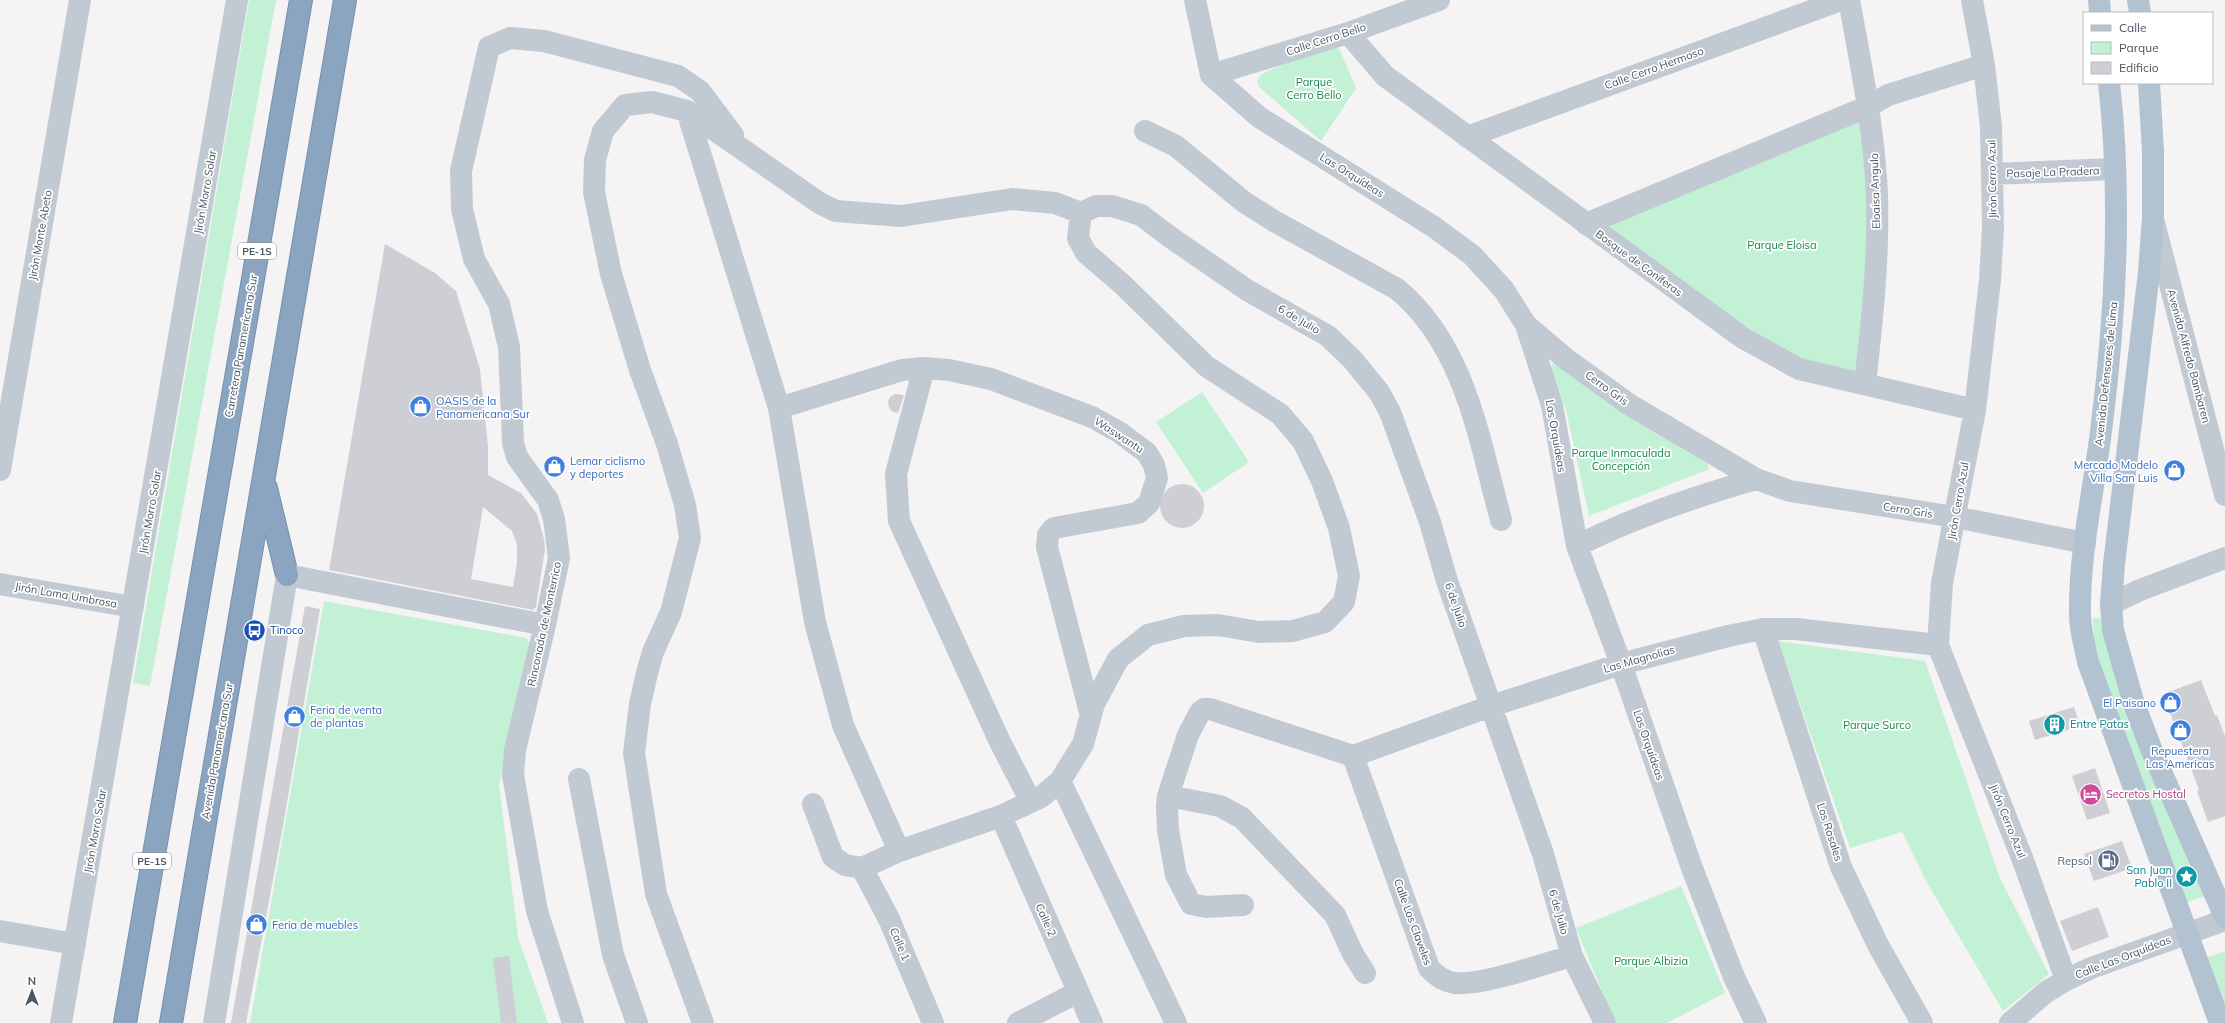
<svg xmlns="http://www.w3.org/2000/svg" width="2225" height="1023" font-family="Mulish,sans-serif">
<style>
.green{fill:#c3f1d5}
.building{fill:#cdcfd5;fill-rule:evenodd}
.lines{fill:none;stroke-linecap:round;stroke-linejoin:round}
.highway-casing{stroke:#7690ad;stroke-width:24}
.minor{stroke:#c1cad2;stroke-width:22}
.major{stroke:#b3c2d1;stroke-width:22}
.highway{stroke:#8ba5c1;stroke-width:22}
.labels{text-anchor:middle;dominant-baseline:central;stroke-width:3.5;stroke-linejoin:round;paint-order:stroke}
.shield{fill:#fff;stroke:#808990;stroke-width:1}
.shield-label{font-size:10px;font-weight:bold;fill:#4a5661}
.street-label{font-size:11px;fill:#4a5661;stroke:#fff}
.park-label{font-size:11px;fill:#17864f;stroke:#fff}
.shop-label{font-size:11px;fill:#366cbe;stroke:#fff;text-anchor:start}
.transit-label{font-size:11px;fill:#164399;stroke:#fff;text-anchor:start}
.culture-label{font-size:11px;fill:#0d838f;stroke:#fff;text-anchor:start}
.hotel-label{font-size:11px;fill:#b23c85;stroke:#fff;text-anchor:start}
.service-label{font-size:11px;fill:#4e5e75;stroke:#fff;text-anchor:end}
</style>
<rect width="100%" height="100%" fill="#f5f3f3"/>
<path class="green" d="M249,0H276L150,686L133,683Z
M1325,46L1336,47L1340,50L1356,88L1321,141L1259,87L1257,81L1262,74Z
M1863,119L1871,204L1858,374L1798,361L1596,226Z
M1553,363L1708,464L1709,469L1589,516L1566,410L1551,367Z
M1202,392L1249,462L1203,493L1156,422Z
M324,601L526,638L532,646L499,785L518,937L548,1023H250Z
M2093,618H2099L2104,621L2116,684L2142,751L2205,896L2187,902L2106,687L2094,639Z
M1778,641L1925,661L2000,878L2049,974L2003,1011L1926,881L1902,832L1850,848Z
M1681,886L1725,993L1667,1023H1615L1576,928Z
M2222,952L2225,953V1014L2205,965L2208,957Z"/>
<path class="building" d="M385,244L435,273L456,291L480,369L488,446V475L521,493L537,514L544,539L545,549L536,607L533,610L329,570ZM483,507L512,531L517,544V562L513,587L471,579Z
M895,394L904,395L898,413L893,412L889,408L888,402L890,397Z
M1160 506a22 22 0 1 1 44 0a22 22 0 1 1-44 0Z
M305,606L320,609L283,826L246,1023H231Z
M2201,680L2215,716L2217,715L2225,736V816L2208,822L2197,791L2199,790L2163,694Z
M2074,707L2080,726L2035,740L2029,721Z
M2095,768L2110,813L2087,820L2072,776Z
M2122,841L2132,868L2094,881L2084,854Z
M2098,907L2109,937L2072,951L2060,921Z
M509,956L517,1023H501L493,958Z"/>
<g class="lines">
<defs>
<path id="highway" d="M266,488L287,575
M125,1023L301,0
M171,1023L345,0"/>
</defs>
<use href="#highway" class="highway-casing"/>
<path class="minor" d="M1195,0L1211,75L1259,117L1434,227L1472,255L1504,290L1526,325L1552,405L1577,546L1621,664L1692,868L1734,977L1756,1023
M1849,0C1861,65 1874,129 1877,194C1879,258 1872,321 1865,384
M1972,0L1984,65L1991,127L1993,227L1990,280L1975,410L1942,583L1938,645L2024,863L2066,980
M1348,33L1385,76L1743,338L1799,369L1975,410
M1211,75L1348,33L1439,0
M687,111L779,408L815,622L843,725L899,851
M1145,131L1176,146L1244,202L1274,221L1397,289C1465,345 1479,439 1501,520
M1467,137L1841,0
M1992,174L2115,169
M1081,213L1096,206H1112L1141,215L1170,237L1247,290L1328,336L1352,359L1379,392L1390,412L1430,522L1447,581L1543,854L1572,956L1605,1023
M2154,223L2225,495
M1586,224L1869,106L1888,95L1984,65
M1526,325L1566,359L1630,405L1756,479L1790,491L1955,517L2085,543
M924,368L896,474L899,521L1000,742L1031,802
M779,408L902,370L924,368L949,370L991,379L1092,417L1119,432L1147,453L1154,465L1157,478L1149,503L1138,513L1054,528L1048,535L1047,547L1091,716
M0,470L80,0
M1577,546C1634,517 1694,497 1756,479
M0,584L133,607
M2111,604L2140,590L2225,558
M1763,629L1841,867L1878,945L1922,1023
M1353,756L1491,706L1621,664L1728,636L1763,629H1796L1938,645
M1353,756L1429,968C1436,976 1443,981 1454,983C1482,986 1543,964 1572,956
M579,779L613,955L637,1023
M1060,781L1176,1023
M1168,796L1220,806L1242,818L1335,915L1353,954L1365,973
M813,804L833,857L845,865L862,868L899,851L1001,816L1041,797L1060,781L1083,744L1094,704L1118,659L1148,635L1184,626L1218,625L1259,632L1293,631L1325,622L1344,602L1349,576L1339,528L1322,481L1303,441L1280,414L1206,366L1122,284L1086,253L1078,238L1081,213
M1001,816L1092,1023
M862,868L889,919L933,1023
M1243,905L1206,907L1191,904L1176,875L1168,830L1167,807L1168,796L1188,735L1200,712L1204,709H1210L1353,756
M0,931L75,944
M61,1023L237,0
M214,1023L287,575L545,625
M573,1023L537,911L513,775L515,750L545,625L559,558L554,519L548,500L517,457L513,443L509,347L499,304L474,259L462,209L461,171L489,47L510,38L544,41L678,76L700,91L733,135
M703,1023L656,894L634,753L640,704L647,673L653,652L671,612L690,538L685,505L667,444L640,370L611,274L594,192L595,160L603,131L625,105L652,102L687,111L821,204L836,211L901,216L1012,199L1055,203L1081,213
M1018,1023L1078,992
M2010,1023L2046,992L2066,980L2091,968L2225,920"/>
<path class="major" d="M2099,0L2100,13
M2138,0L2140,13
M2109,83C2122,196 2116,311 2102,423C2095,486 2079,550 2080,614C2080,630 2085,647 2088,662L2220,1023
M2149,83L2153,152V217L2149,272L2114,564L2111,604L2113,630L2133,701L2152,751L2225,917"/>
<use href="#highway" class="highway"/>
</g>
<defs>
<symbol id="shop-disc" viewBox="-11 -11 22 22"><circle r="9.5" fill="#3f7fe0" stroke="#fff"/><path d="M-5-2.5h2.3a2.7 3.5 0 0 1 5.4 0H5L5.5 6h-11ZM-1.5-2.5h3a1.5 2.3 0 0 0-3 0Z" fill="#fff"/></symbol>
<symbol id="bus-disc" viewBox="-11 -11 22 22"><circle r="9.5" fill="#1a4fb4" stroke="#fff"/><path d="M-5-6H5V4H4V6H2V4H-2V6H-4V4H-5ZM-3.5-4V0h7V-4ZM-3.5 1.2v1.5H-2V1.2ZM2 1.2v1.5H3.5V1.2Z" fill="#fff"/></symbol>
<symbol id="building-disc" viewBox="-11 -11 22 22"><circle r="9.5" fill="#0f9aa8" stroke="#fff"/><path d="M-4-6H4V6H1V3H-1V6H-4ZM-2.5-4.3h1.7v1.8h-1.7ZM.8-4.3h1.7v1.8H.8ZM-2.5-1h1.7V.8h-1.7ZM.8-1h1.7V.8H.8Z" fill="#fff"/></symbol>
<symbol id="hotel-disc" viewBox="-11 -11 22 22"><circle r="9.5" fill="#d1479c" stroke="#fff"/><path d="M-6-4.5h1.5V1H6V5H4.5V3h-9V5H-6ZM-4 0a1.8 1.8 0 1 1 3.6 0ZM.5 0V-2.5h3Q6-2.5 6 0Z" fill="#fff"/></symbol>
<symbol id="fuel-disc" viewBox="-11 -11 22 22"><circle r="9.5" fill="#5c6f8a" stroke="#fff"/><path d="M-5.5-6h7V0h2V4h1.3V-2.5L3-4.5l.8-.8L6-3V5H2.5V1h-1V6h-7ZM-4.2-4.7v3.2H.2V-4.7Z" fill="#fff"/></symbol>
<symbol id="sight-disc" viewBox="-11 -11 22 22"><circle r="9.5" fill="#0f9aa8" stroke="#fff"/><path d="M0-6L1.8-2.2L6-1.7L2.9 1.2L3.7 5.4L0 3.3L-3.7 5.4L-2.9 1.2L-6-1.7L-1.8-2.2Z" fill="#fff"/></symbol>
</defs>
<g fill-rule="evenodd">
<use href="#shop-disc" x="408" y="394" width="25" height="25"/>
<use href="#shop-disc" x="542" y="454" width="25" height="25"/>
<use href="#shop-disc" x="2162" y="458" width="25" height="25"/>
<use href="#bus-disc" x="242" y="618" width="25" height="25"/>
<use href="#shop-disc" x="2158" y="690" width="25" height="25"/>
<use href="#shop-disc" x="282" y="704" width="25" height="25"/>
<use href="#building-disc" x="2042" y="712" width="25" height="25"/>
<use href="#shop-disc" x="2168" y="718" width="25" height="25"/>
<use href="#hotel-disc" x="2078" y="782" width="25" height="25"/>
<use href="#fuel-disc" x="2096" y="848" width="25" height="25"/>
<use href="#sight-disc" x="2174" y="864" width="25" height="25"/>
<use href="#shop-disc" x="244" y="912" width="25" height="25"/>
</g>
<g class="labels">
<g class="shield">
<rect x="238" y="243" width="38" height="16" rx="3"/>
<rect x="133" y="853" width="38" height="16" rx="3"/>
</g>
<g class="shield-label">
<text x="257" y="251">PE-1S</text>
<text x="152" y="861">PE-1S</text>
</g>
<g class="street-label">
<text transform="translate(1326 39) rotate(-18)">Calle Cerro Bello</text>
<text transform="translate(1654 68) rotate(-20)">Calle Cerro Hermoso</text>
<text transform="translate(2053 172) rotate(-2)">Pasaje La Pradera</text>
<text transform="translate(1352 175) rotate(32)">Las Orquídeas</text>
<text transform="translate(1992 179) rotate(-91)">Jirón Cerro Azul</text>
<text transform="translate(1875 191) rotate(-92)">Eloaisa Angulo</text>
<text transform="translate(205 192) rotate(-80)">Jirón Morro Solar</text>
<text transform="translate(40 235) rotate(-80)">Jirón Monte Abeto</text>
<text transform="translate(1639 263) rotate(36)">Bosque de Coníferas</text>
<text transform="translate(1299 319) rotate(30)">6 de Julio</text>
<text transform="translate(241 346) rotate(-80)">Carretera Panamericana Sur</text>
<text transform="translate(2189 356) rotate(75)">Avenida Alfredo Bambaren</text>
<text transform="translate(2106 374) rotate(-84)">Avenida Defensores de Lima</text>
<text transform="translate(1607 388) rotate(36)">Cerro Gris</text>
<text transform="translate(1119 435) rotate(33)">Waswantu</text>
<text transform="translate(1556 436) rotate(80)">Las Orquídeas</text>
<text transform="translate(1958 501) rotate(-80)">Jirón Cerro Azul</text>
<text transform="translate(1908 510) rotate(9)">Cerro Gris</text>
<text transform="translate(150 512) rotate(-80)">Jirón Morro Solar</text>
<text transform="translate(66 595) rotate(10)">Jirón Loma Umbrosa</text>
<text transform="translate(1456 605) rotate(71)">6 de Julio</text>
<text transform="translate(544 624) rotate(-78)">Rinconada de Monterrico</text>
<text transform="translate(1639 659) rotate(-16)">Las Magnolias</text>
<text transform="translate(1649 745) rotate(71)">Las Orquídeas</text>
<text transform="translate(217 751) rotate(-80)">Avenida Panamericana Sur</text>
<text transform="translate(2008 821) rotate(68)">Jirón Cerro Azul</text>
<text transform="translate(95 831) rotate(-80)">Jirón Morro Solar</text>
<text transform="translate(1830 832) rotate(72)">Los Rosales</text>
<text transform="translate(1559 912) rotate(74)">6 de Julio</text>
<text transform="translate(1046 920) rotate(66)">Calle 2</text>
<text transform="translate(1413 922) rotate(70)">Calle Los Claveles</text>
<text transform="translate(900 944) rotate(67)">Calle 1</text>
<text transform="translate(2123 957) rotate(-21)">Calle Las Orquídeas</text>
</g>
<g class="park-label">
<text x="1314" y="82">Parque<tspan x="1314" dy="13">Cerro Bello</tspan></text>
<text x="1782" y="245">Parque Eloisa</text>
<text x="1621" y="453">Parque Inmaculada<tspan x="1621" dy="13">Concepción</tspan></text>
<text x="1877" y="725">Parque Surco</text>
<text x="1651" y="961">Parque Albizia</text>
</g>
<g class="shop-label">
<text x="436" y="401">OASIS de la<tspan x="436" dy="13">Panamericana Sur</tspan></text>
<text x="570" y="461">Lemar ciclismo<tspan x="570" dy="13">y deportes</tspan></text>
<text x="2158" y="465" text-anchor="end">Mercado Modelo<tspan x="2158" dy="13">Villa San Luis</tspan></text>
<text x="2156" y="703" text-anchor="end">El Paisano</text>
<text x="310" y="710">Feria de venta<tspan x="310" dy="13">de plantas</tspan></text>
<text x="2180" y="751" text-anchor="middle">Repuestera<tspan x="2180" dy="13">Las Americas</tspan></text>
<text x="272" y="925">Feria de muebles</text>
</g>
<g class="transit-label">
<text x="270" y="630">Tinoco</text>
</g>
<g class="culture-label">
<text x="2070" y="724">Entre Patas</text>
<text x="2172" y="870" text-anchor="end">San Juan<tspan x="2172" dy="13">Pablo II</tspan></text>
</g>
<g class="hotel-label">
<text x="2106" y="794">Secretos Hostal</text>
</g>
<g class="service-label">
<text x="2092" y="861">Repsol</text>
</g>
</g>
<rect x="2083" y="12" width="130" height="72" fill="#ffffff" stroke="#b7bbc0"/>
<rect x="2091" y="25" width="20" height="6" fill="#b3c2d1" stroke="#b7bbc0"/>
<text x="2119" y="32" font-size="12" fill="#4a5661">Calle</text>
<rect x="2091" y="42" width="20" height="12" fill="#c3f1d5" stroke="#b7bbc0"/>
<text x="2119" y="52" font-size="12" fill="#4a5661">Parque</text>
<rect x="2091" y="62" width="20" height="12" fill="#cdcfd5" stroke="#b7bbc0"/>
<text x="2119" y="72" font-size="12" fill="#4a5661">Edificio</text>
<g transform="translate(32 991)" stroke="#ffffff" stroke-width="3" paint-order="stroke">
<path d="M0-3L7 15L0 10L-7 15Z" fill="#4a5661"/>
<text y="-6" font-size="11" font-weight="bold" text-anchor="middle" fill="#4a5661">N</text>
</g>
</svg>
